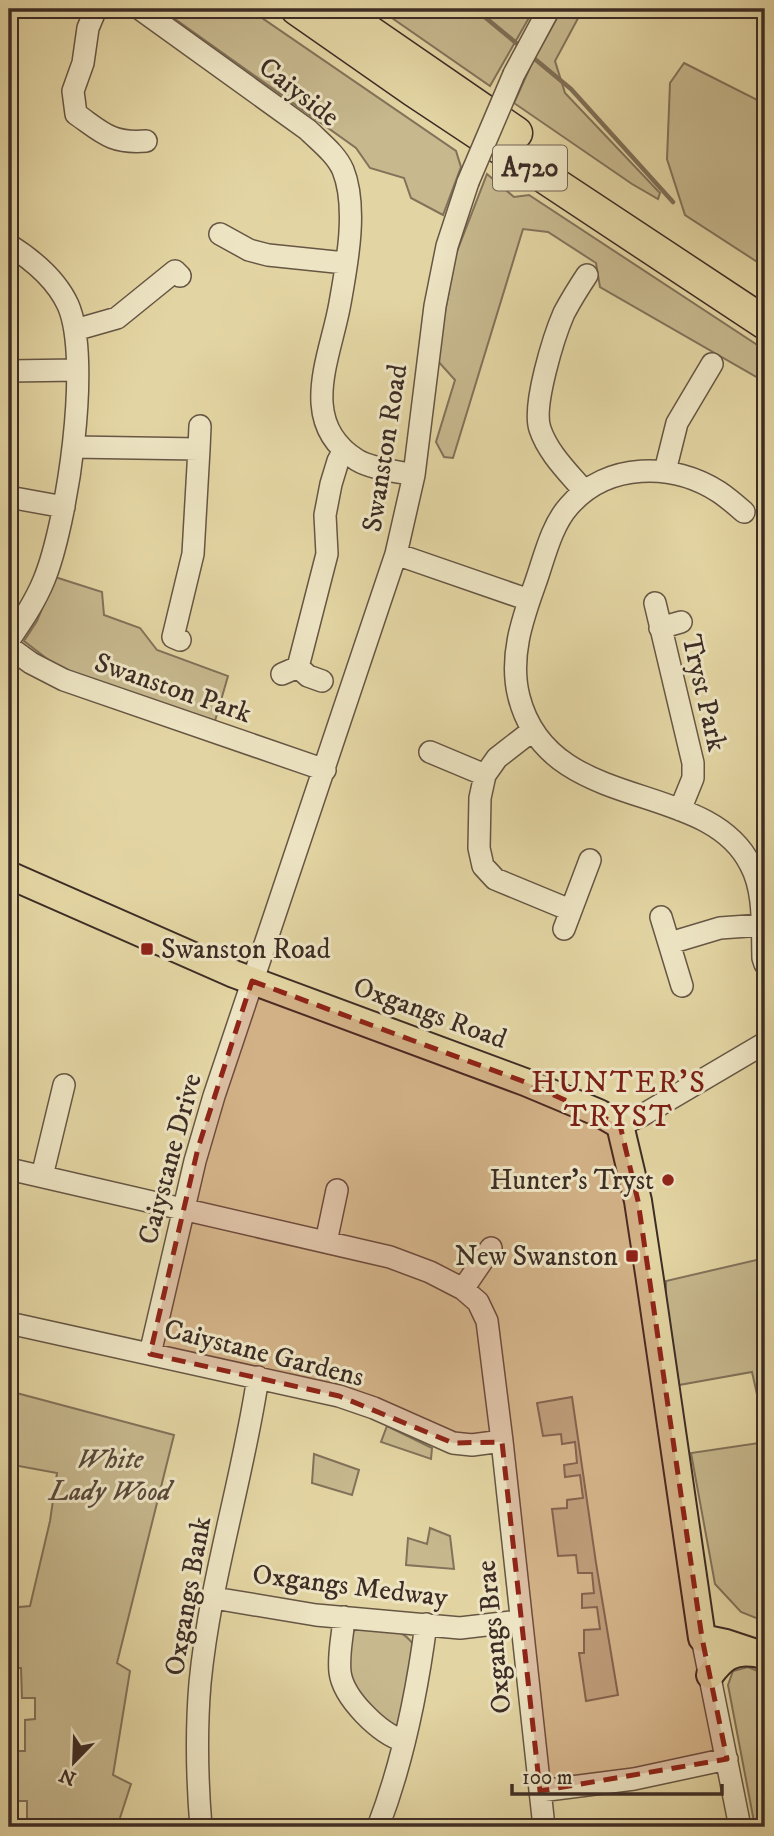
<svg xmlns="http://www.w3.org/2000/svg" width="774" height="1836" font-family="'IM FELL DW Pica',serif">
<style>
.green{fill:#c7b88e;stroke:#82725a;stroke-width:2}
.lines{fill:none;stroke-linecap:round;stroke-linejoin:round}
.stream{stroke:#7f6f57;stroke-width:4.5}
.minor-casing{stroke:#665644;stroke-width:24}
.major-casing{stroke:#3d2c25;stroke-width:30}
.highway-casing{stroke:#3d2c25;stroke-width:35}
.minor{stroke:#ede4c3;stroke-width:21}
.major{stroke:#e3d5a3;stroke-width:26}
.highway{stroke:#e3d5a3;stroke-width:32}
.minor-bridge-casing{stroke:#665644;stroke-width:24;stroke-linecap:butt}
.minor-bridge{stroke:#ede4c3;stroke-width:21}
.marked{fill:#8f2418;fill-opacity:0.2;stroke:#8f2418;stroke-width:5;stroke-dasharray:14 9;stroke-linejoin:round}
.poi-dot{fill:#8f2418;stroke:#ede4c3;stroke-width:2.5}
.labels{text-anchor:middle;dominant-baseline:central;stroke-width:6;stroke-linejoin:round;paint-order:stroke}
.shield{fill:#ede4c3;stroke:#726354;stroke-width:2}
.shield-label{font-size:26px;font-weight:bold;fill:#3d2c25}
.street-label{font-size:28px;fill:#3d2c25;stroke:#ede4c3}
.poi-label{font-size:28px;fill:#3d2c25;stroke:#ede4c3;text-anchor:end}
.park-label{font-size:28px;font-style:italic;fill:#59483a;stroke:#ede4c3}
.neighbourhood-label{font-size:30px;letter-spacing:2px;fill:#7a1f14;stroke:#ede4c3}
</style>
<rect width="100%" height="100%" fill="#e3d5a3"/>
<filter id="stains"><feTurbulence type="fractalNoise" baseFrequency=".00286" numOctaves="4"/><feColorMatrix values="0 0 0 0 .2 0 0 0 0 .09 0 0 0 0 .02 0 0 0 .5 -.17"/></filter>
<radialGradient id="worn" r=".72"><stop offset=".6" stop-color="#630" stop-opacity="0"/><stop offset="1" stop-color="#630" stop-opacity=".3"/></radialGradient>
<path class="green" d="M161,9H249L456,151L461,167L443,215L411,198L404,178L370,168L356,148Z
M379,9H534L490,86Z
M562,9H583L555,61L565,93L660,193L658,199L632,184L514,103L532,63Z
M684,63L765,104V267L685,215L667,159L670,83Z
M487,174L514,197L529,195L765,350V382L600,287L596,263L548,232L523,229L453,458L444,457L436,442L455,380L436,359L456,254Z
M55,577L102,592L104,615L140,628L157,650L228,676L215,721L59,668L24,641L37,621Z
M765,610V728L760,717L758,625Z
M765,1258V1430L752,1372L679,1385L666,1299V1281Z
M9,1391L174,1435L117,1663L130,1671L113,1775L131,1784L117,1827H27V1801H9V1756H14V1751H25V1720L35,1719V1698H22L21,1668H10L9,1608L30,1606L50,1521L57,1473L13,1465V1461L9,1457Z
M572,1397L596,1563L618,1695L586,1701L579,1653H584V1630L600,1629L597,1607L582,1608V1594L594,1593L592,1573H578L576,1555L558,1556L552,1509L567,1508V1500L583,1498L580,1475L565,1477L564,1465L577,1463L575,1442L562,1444L561,1434L543,1436L537,1403Z
M387,1426L432,1448L431,1459L381,1442Z
M765,1442V1608L761,1620L741,1612L715,1584L691,1453Z
M314,1454L359,1470L352,1495L312,1483Z
M430,1528L450,1536L454,1569L406,1565L408,1538L427,1544Z
M359,1627C380,1629 402,1625 414,1646L398,1726L386,1724L365,1708L347,1673L350,1634Z
M748,1667L765,1674V1827H755L728,1685L733,1671Z
M529,1822L530,1827H465V1824Z"/>
<g class="lines">
<path class="stream" d="M475,9L521,47
M530,55L571,89L673,202"/>
<defs>
<path id="minor" d="M96,9L88,28L83,63L73,91L76,114C102,132 111,144 146,141
M140,9L308,130C320,142 336,154 343,170C358,207 347,264 340,303C331,356 296,422 357,460C372,469 396,471 414,475
M514,74L549,9
M220,234L249,250L268,255L345,263
M9,245C33,260 56,279 68,305C92,360 67,524 44,580C35,602 22,621 9,640
M75,330L117,318L175,271L180,276
M9,371L77,370
M73,447L199,449L193,554L173,637L180,640
M199,449L200,426
M665,471L677,423L712,364
M584,491C568,472 548,453 540,429C532,406 554,336 564,313C571,300 579,287 587,275
M9,497L64,507
M744,512C736,505 728,498 719,492C673,462 607,462 569,506C551,526 544,559 535,584C522,620 509,658 519,697C549,815 707,778 750,864C765,891 762,927 763,958L765,964
M396,554L529,600
M655,603L693,763V778L680,810
M660,628L681,622
M9,647L31,663L64,680L325,770
M298,667L327,554L325,515L331,484L338,461L344,450
M282,674L298,667L308,676L322,681
M533,730L497,758L485,775L480,798L479,848L483,866L495,879L570,910
M430,752L485,775
M661,917L682,986
M564,929L590,860
M670,943L720,928L762,925
M620,1125L641,1116L765,1043
M9,1169L390,1257L430,1272L463,1289L478,1302L487,1321L502,1441L544,1827
M42,1176L64,1085
M326,1242L337,1190
M463,1289L491,1248
M9,1323L339,1396L374,1408L453,1443L472,1445L502,1441
M150,1354L195,1161L214,1096L396,554L414,475L435,306L447,246L468,182
M214,1598L316,1615L460,1628L520,1621
M344,1617C343,1635 338,1653 340,1672C343,1698 380,1734 404,1741
M702,1638L740,1827
M540,1791L634,1779L727,1759
M201,1827C197,1779 196,1731 200,1683C210,1579 243,1479 258,1377
M378,1827C403,1762 417,1693 426,1624"/>
<path id="major" d="M9,875L234,974L525,1082L599,1113L620,1125L638,1201L650,1280L702,1638L726,1643L765,1656
M710,1675C722,1659 732,1650 753,1653"/>
<path id="highway" d="M297,9L413,90L765,323
M336,9L516,133"/>
</defs>
<use href="#minor" class="minor-casing"/>
<use href="#major" class="major-casing"/>
<use href="#highway" class="highway-casing"/>
<use href="#minor" class="minor"/>
<use href="#major" class="major"/>
<use href="#highway" class="highway"/>
<defs>
<path id="minor-bridge" d="M468,182L514,74"/>
</defs>
<use href="#minor-bridge" class="minor-bridge-casing"/>
<use href="#minor-bridge" class="minor-bridge"/>
</g>
<path class="marked" d="M252,981L525,1082L620,1125L638,1201L702,1638L727,1759L540,1791L502,1442L453,1443L339,1396L150,1354L198,1148Z"/>
<g class="poi-dot">
<rect x="140" y="942" width="14" height="14" rx="3.5"/>
<circle cx="668" cy="1180" r="7"/>
<rect x="625" y="1249" width="14" height="14" rx="3.5"/>
</g>
<g class="labels">
<rect class="shield" x="493" y="145.5" width="74" height="45" rx="5"/>
<g class="shield-label">
<text x="530" y="168">A720</text>
</g>
<g class="street-label">
<text transform="translate(299 92) rotate(38)">Caiyside</text>
<text transform="translate(385 448) rotate(-81)">Swanston Road</text>
<text transform="translate(173 688) rotate(19)">Swanston Park</text>
<text transform="translate(704 693) rotate(77)">Tryst Park</text>
<text transform="translate(430 1013) rotate(20)">Oxgangs Road</text>
<text transform="translate(170 1159) rotate(-75)">Caiystane Drive</text>
<text transform="translate(264 1353) rotate(14)">Caiystane Gardens</text>
<text transform="translate(350 1586) rotate(7)">Oxgangs Medway</text>
<text transform="translate(188 1596) rotate(-80)">Oxgangs Bank</text>
<text transform="translate(494 1637) rotate(-96)">Oxgangs Brae</text>
</g>
<g class="poi-label">
<text x="161" y="949" text-anchor="start">Swanston Road</text>
<text x="654" y="1180">Hunter's Tryst</text>
<text x="618" y="1256">New Swanston</text>
</g>
<g class="park-label">
<text x="110" y="1459">White<tspan x="110" dy="32">Lady Wood</tspan></text>
</g>
<g class="neighbourhood-label">
<text x="619" y="1083">HUNTER'S<tspan x="619" dy="34">TRYST</tspan></text>
</g>
</g>
<rect width="774" height="1836" fill="none" stroke="#e3d5a3" stroke-width="35"/>
<rect x="10" y="10" width="753" height="1815" fill="none" stroke="#3d2c25" stroke-width="3.5"/>
<rect x="18" y="18" width="739" height="1801" fill="none" stroke="#3d2c25" stroke-width="2"/>
<g transform="translate(74 1762) rotate(203)" stroke="#ede4c3" stroke-width="5" paint-order="stroke">
<path d="M0-5L12 26L0 18L-12 26Z" fill="#3d2c25"/>
<text y="-10" font-size="19" font-weight="bold" text-anchor="middle" fill="#3d2c25">N</text>
</g>
<path d="M512 1784v10h210v-10" fill="none" stroke="#3d2c25" stroke-width="3.5"/>
<text x="522" y="1784" font-size="21" fill="#3d2c25" stroke="#ede4c3" stroke-width="5" paint-order="stroke">100 m</text>
<rect width="100%" height="100%" filter="url(#stains)"/>
<rect width="100%" height="100%" fill="url(#worn)"/>
</svg>
